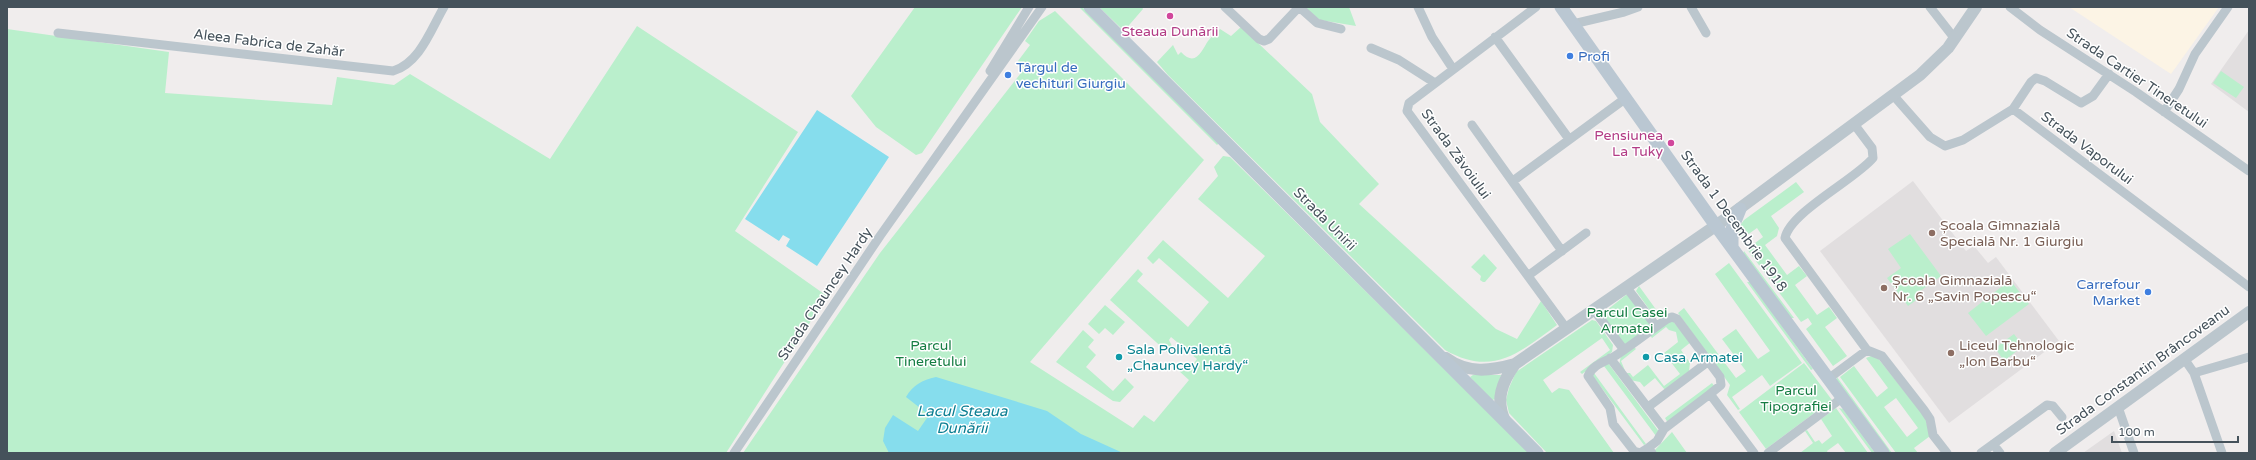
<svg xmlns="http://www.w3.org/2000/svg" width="2256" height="460" font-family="'Varela Round',sans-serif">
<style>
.commercial{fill:#fcf4e5}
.education{fill:#e1dedf}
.green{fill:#baefcc;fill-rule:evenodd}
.water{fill:#86dded}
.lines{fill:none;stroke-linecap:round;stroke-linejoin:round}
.minor{stroke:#bbc6cd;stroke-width:9}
.tertiary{stroke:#bbc6cd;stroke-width:12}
.secondary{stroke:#bac7d2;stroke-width:13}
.hotel-dot{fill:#d1479c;stroke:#fff;stroke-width:1.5}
.shop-dot{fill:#3f7fe0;stroke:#fff;stroke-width:1.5}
.education-dot{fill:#8d6e63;stroke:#fff;stroke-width:1.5}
.culture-dot{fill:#0f9aa8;stroke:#fff;stroke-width:1.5}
.labels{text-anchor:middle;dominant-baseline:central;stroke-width:3;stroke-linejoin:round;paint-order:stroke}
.hotel-label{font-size:14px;fill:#b23c85;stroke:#fff}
.street-label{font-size:14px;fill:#45525b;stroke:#fff}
.shop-label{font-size:14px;fill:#366cbe;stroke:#fff;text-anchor:start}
.education-label{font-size:14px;fill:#785e54;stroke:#fff;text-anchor:start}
.park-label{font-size:14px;fill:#157d43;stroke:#fff}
.culture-label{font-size:14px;fill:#0d838f;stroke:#fff;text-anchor:start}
.water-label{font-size:15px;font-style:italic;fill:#0b7e92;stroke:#fff}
</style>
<rect width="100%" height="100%" fill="#f0eded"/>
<path class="commercial" d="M2069,7H2219L2171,74Z"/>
<path class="education" d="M2249,30V112L2211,84Z
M1913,181L1966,251L1974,246L1988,263L1996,257L2059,341L1949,423L1820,251Z
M2114,431L2122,453H2083Z"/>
<path class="green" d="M915,7H1022L922,153L916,155L876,127L851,96Z
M1079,7L1083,8L1219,143L1217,145Z
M1099,7H1142L1143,9L1124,31Z
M1304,7H1349L1356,26L1320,20Z
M1055,11L1204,160L1030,362L1133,428L1144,415L1154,422L1189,380L1179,371L1185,364L1194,363L1197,359L1171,337L1169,340L1172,346L1168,353L1110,300L1138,269L1143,274L1137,281L1188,327L1209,302L1159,258L1153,264L1147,258L1163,240L1228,298L1265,256L1198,199L1218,176L1214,167L1223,156L1230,157L1529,453H743L880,253L1024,69L1018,61L1030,45L1025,41L1039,21Z
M637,26L798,132L735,231L827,296L726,453H7V29L169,52L165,93L332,105L337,77L394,85L410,74L550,159Z
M1241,27L1312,94L1320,122L1379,184L1359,204L1496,329L1517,339L1541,301L1557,325C1519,353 1493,377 1445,350L1168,75L1157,62L1173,45L1178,55L1181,52C1196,68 1202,50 1208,41C1211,37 1216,33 1220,29L1231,36Z
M2221,71L2244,87L2236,98L2213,83Z
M1796,182L1804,192L1771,216L1779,228L1777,236L1765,245L1787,275L1799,266L1807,276L1795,285L1817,315L1829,307L1837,318L1825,327L1847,356L1833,366L1806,329L1812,324L1808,318L1801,322L1747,249L1763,237L1757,228L1743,238L1738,236L1739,227L1744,220Z
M1910,234L1941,276L1919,292L1922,296L1908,306L1887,278L1901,268L1888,249Z
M1744,251L1794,318H1790L1743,254Z
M1484,254L1497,268L1485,282H1483L1480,280L1481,276L1471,267Z
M1729,263L1802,363L1770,386L1762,375L1732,397L1740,409L1738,410L1727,395L1730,385L1678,313L1684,308L1736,378L1746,371L1722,339L1736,329L1758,359L1770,351L1715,274Z
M2010,280L2029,304L1986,336L1968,313Z
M1747,282H1750L1813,369L1811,370Z
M1639,286L1660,315L1654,316L1636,291Z
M1626,295H1628L1651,325L1625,345L1602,314Z
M1105,305L1125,322L1113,335L1105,328L1099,334L1088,324Z
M1671,319L1691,342L1681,350L1690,363L1689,371L1665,390L1655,378L1644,387L1640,382L1630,380L1619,366L1621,355L1633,346L1636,349L1621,361L1626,373H1630L1633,377L1648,365L1664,386L1680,374L1664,353L1678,342L1676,332L1669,330L1666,327L1652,338L1649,334Z
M1592,320L1596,321L1613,345L1612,352L1582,374L1580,372L1610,350L1602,338L1543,380L1552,393L1559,388L1569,390L1614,453H1547L1509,413L1506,400L1509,388L1516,372Z
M1083,330L1094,340L1088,347L1096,355L1086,367L1113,391L1125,378L1134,387L1120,402L1113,401L1056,362Z
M2014,334L2023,346L2004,361L1995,348Z
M1871,356L1877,357L1925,417L1930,436L1914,448L1918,453H1896L1840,377L1854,366L1877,397L1888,388L1866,358ZM1896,398L1918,428L1907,437L1884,407Z
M1608,363L1660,433L1656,436L1604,366Z
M1804,363L1832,400L1766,449L1739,412Z
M1594,373L1646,444L1644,445L1592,375Z
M1473,375H1501L1496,399L1492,400L1470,377Z
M1837,377L1892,453H1889L1836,380Z
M1712,383L1715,387L1668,423L1665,418Z
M1836,408L1868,453H1846L1838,443L1827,451L1828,453H1800L1813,443L1805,431L1807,430L1815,442L1819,440L1822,444L1832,436L1821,419Z
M1839,408L1843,409L1875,453H1872Z
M1672,432L1687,453H1656L1654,451Z"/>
<path class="water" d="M817,110L889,157L817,266L786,246L790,239L783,235L779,241L745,219Z
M936,377L1047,411L1081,434L1123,453H889L883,441L885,428L893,415L918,431L929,415L906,397C913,385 922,380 936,377Z"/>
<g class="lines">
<path class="minor" d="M1225,7L1259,39L1264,41L1269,39L1299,7
M1299,7L1317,23L1341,29
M1418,7L1432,37L1453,69
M1536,7L1409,103L1407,111L1566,328
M1691,7L1706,33
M1930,7L1955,39
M2010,7L2040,30L2136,92L2249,171
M1573,24L1624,12L1638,7
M58,33L393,71C420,63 431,29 444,7
M1495,37L1569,139
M1371,48L1399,60L1435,83
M990,71L1029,7
M2109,74L2093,96L2081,103L2045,81L2036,78L2031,82L2013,109L2249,287
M1893,95L1930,137L1945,146L1963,140L2013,109
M2164,112L2179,89L2195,54L2228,7
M1854,124L1872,148L1873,158C1856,179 1790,212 1785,238L1867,350L1882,356L1924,410L1930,419L1933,435L1947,453
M1472,125L1562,251
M1513,181L1626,98
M1529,275L1586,233
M1627,288L1656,326
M1594,310L1624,350
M1610,358L1664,429
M2185,360L2194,373L2222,453
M2194,373L2249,357
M1828,379L1867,350
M1648,407L1709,361
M2118,407L2134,453
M1993,444L2000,453
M1648,448L1640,453L1634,451L1613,424L1610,408L1588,376C1593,363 1609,361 1618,354C1635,343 1651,330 1667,319L1672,317L1677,319L1720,377L1721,385L1710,394L1754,453
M734,453L880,236L1042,7
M1652,453L1648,448L1657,441L1664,429L1710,394
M1768,453L1842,398
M1981,453L2047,405L2053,406L2062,417"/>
<path class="tertiary" d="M1446,358C1468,374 1490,371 1515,364L1724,220L1920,75L1948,48L1976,7
M1505,421C1495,400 1502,382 1515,364
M2055,453L2249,312"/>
<path class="secondary" d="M1090,7L1537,453
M1561,7L1716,226L1883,453
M1732,247V229L1740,209"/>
</g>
<g class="hotel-dot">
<circle cx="1170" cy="16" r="4"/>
<circle cx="1671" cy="143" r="4"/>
</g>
<g class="shop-dot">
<circle cx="1570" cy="56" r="4"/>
<circle cx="1008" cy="75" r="4"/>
<circle cx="2148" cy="292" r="4"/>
</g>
<g class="education-dot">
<circle cx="1932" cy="233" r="4"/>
<circle cx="1884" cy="288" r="4"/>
<circle cx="1951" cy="353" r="4"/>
</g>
<g class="culture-dot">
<circle cx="1119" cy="357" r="4"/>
<circle cx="1646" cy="357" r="4"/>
</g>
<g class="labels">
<g class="hotel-label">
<text x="1170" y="31">Steaua Dunării</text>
<text x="1663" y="135" text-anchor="end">Pensiunea<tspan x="1663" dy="16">La Tuky</tspan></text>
</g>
<g class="street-label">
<text transform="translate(269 43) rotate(7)">Aleea Fabrica de Zahăr</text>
<text transform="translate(2137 78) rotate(34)">Strada Cartier Tineretului</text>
<text transform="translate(2087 148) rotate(37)">Strada Vaporului</text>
<text transform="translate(1456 154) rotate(54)">Strada Zăvoiului</text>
<text transform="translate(1325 219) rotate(45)">Strada Unirii</text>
<text transform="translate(1734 221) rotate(54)">Strada 1 Decembrie 1918</text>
<text transform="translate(825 294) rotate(-56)">Strada Chauncey Hardy</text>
<text transform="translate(2143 370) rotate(-36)">Strada Constantin Brâncoveanu</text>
</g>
<g class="shop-label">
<text x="1578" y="56">Profi</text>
<text x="1016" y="67">Târgul de<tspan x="1016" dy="16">vechituri Giurgiu</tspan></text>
<text x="2140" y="284" text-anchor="end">Carrefour<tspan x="2140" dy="16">Market</tspan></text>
</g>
<g class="education-label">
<text x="1940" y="225">Școala Gimnazială<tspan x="1940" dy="16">Specială Nr. 1 Giurgiu</tspan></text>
<text x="1892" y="280">Școala Gimnazială<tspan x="1892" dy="16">Nr. 6 „Savin Popescu“</tspan></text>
<text x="1959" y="345">Liceul Tehnologic<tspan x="1959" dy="16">„Ion Barbu“</tspan></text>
</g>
<g class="park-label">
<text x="1627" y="312">Parcul Casei<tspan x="1627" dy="16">Armatei</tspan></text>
<text x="931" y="345">Parcul<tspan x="931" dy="16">Tineretului</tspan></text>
<text x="1796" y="390">Parcul<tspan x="1796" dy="16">Tipografiei</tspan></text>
</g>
<g class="culture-label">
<text x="1127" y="349">Sala Polivalentă<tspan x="1127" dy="16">„Chauncey Hardy“</tspan></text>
<text x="1654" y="357">Casa Armatei</text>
</g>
<g class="water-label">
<text x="962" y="411">Lacul Steaua<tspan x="962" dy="17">Dunării</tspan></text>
</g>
</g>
<rect width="2256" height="460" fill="none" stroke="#45525b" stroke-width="16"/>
<path d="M2112 436v6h126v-6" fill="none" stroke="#45525b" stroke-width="2"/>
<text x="2118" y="436" font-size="12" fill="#45525b" stroke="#ffffff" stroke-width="3" paint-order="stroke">100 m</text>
</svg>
